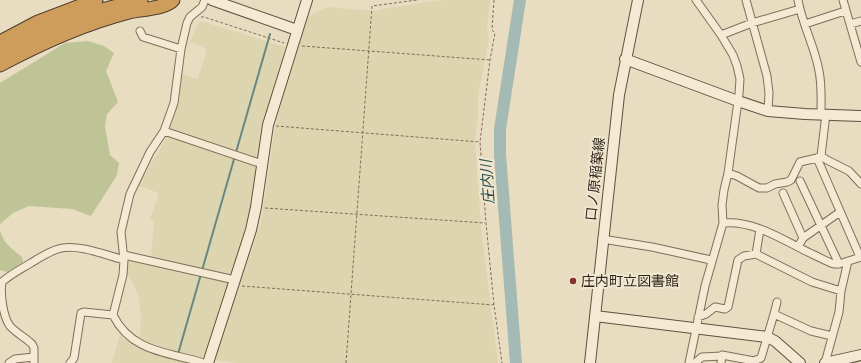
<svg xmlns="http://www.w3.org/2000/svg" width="861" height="363" font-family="'IBM Plex Serif','Noto Sans JP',serif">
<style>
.farmland{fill:#dcd5b0}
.green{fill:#bfc497}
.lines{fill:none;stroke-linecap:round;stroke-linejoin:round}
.stream{stroke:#6c8781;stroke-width:2}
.river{stroke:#a3bbb4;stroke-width:12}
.street-casing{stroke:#7f6e5b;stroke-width:9}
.secondary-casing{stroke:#61503e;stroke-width:12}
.highway-casing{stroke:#4d3d2f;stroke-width:15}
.path{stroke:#7f6e5b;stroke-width:1;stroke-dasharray:3 2;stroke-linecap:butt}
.street{stroke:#f4ead3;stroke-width:7}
.secondary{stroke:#f4ead3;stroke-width:10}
.highway{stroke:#ce9c5b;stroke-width:13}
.poi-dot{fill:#873232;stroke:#f0e7d0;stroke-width:1.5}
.labels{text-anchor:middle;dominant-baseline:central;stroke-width:4;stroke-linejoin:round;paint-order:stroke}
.street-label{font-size:14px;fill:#31271d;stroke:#f0e7d0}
.poi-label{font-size:14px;fill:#31271d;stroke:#f0e7d0;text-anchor:start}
.water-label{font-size:15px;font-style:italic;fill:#2e4f4d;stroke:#f0e7d0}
</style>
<rect width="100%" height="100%" fill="#e8dcc1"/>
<path class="farmland" d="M443,0H490L487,30L489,39L478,96V118L475,138L481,229L498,363H239L219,361L215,359V355L261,223L275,128L284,92L307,18L326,7L376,11L388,8Z
M201,21L285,47L263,125L249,222L206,354L200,358L151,346L140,340L141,313L138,294L132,281L127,274L129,258L151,263L154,221L150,219L159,193L137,185L161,148L171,126L176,107L181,74L198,79L207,49L190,42L198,24Z
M120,335L141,350L190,363H112Z"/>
<path class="green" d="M88,41L104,46L114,53L106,71L118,102L107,114L105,126L110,155L119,163L117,175L91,216L72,209L29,206L13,213L0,224V83L65,43Z
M0,230C3,243 12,249 22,257L23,262L7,272L0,270Z"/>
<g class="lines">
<path class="stream" d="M178,354L270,34"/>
<path class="river" d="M516,363L500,154V129L520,0"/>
<defs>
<path id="street" d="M746,0L767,76L769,93L768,111
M798,0C802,24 815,47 819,71C822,85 821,100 821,114
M843,0L861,62
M805,24L845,11
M850,24L861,21
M140,31L143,37L181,49
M721,35L752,23L800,9
M826,114L821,156L817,158L860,257
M164,131L262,164
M821,156L827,160L849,171L861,184
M728,173L737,176L759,188H767L775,184L787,182L791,180L800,162L817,158
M800,181L839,264
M783,193L803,238
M723,223C755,220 784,241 812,254C819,257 827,262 834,264H839L861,257
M602,239L652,247L711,260
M798,247L803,238L840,212
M756,254L760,229
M124,255L235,280
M774,314L777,302
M698,317L706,314L715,307L725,309L728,307L738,260L744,256L756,254L812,282L841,291
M9,363L15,359L34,357
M34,363V348L32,344C26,338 16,333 10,326C3,317 0,293 2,282C11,274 21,269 31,263C39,258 48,252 58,249C76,243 106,255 124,260
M70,363L74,358L81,313L84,312L113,315
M204,363C168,352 131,352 113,315L123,275L124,260L121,232L130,194L150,152L164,131L174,103L181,49L187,23L190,17L202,7L205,0
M689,363L705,286L723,223L722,205L724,190L728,173L739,94L740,79L737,66L733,55L721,35L696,0
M695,363L702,357L722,356
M721,363L722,355L754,361L761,358L774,314L811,331L832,336
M825,363L839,312L841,291L848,261"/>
<path id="secondary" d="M212,0L297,30
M625,59L738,101L768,111L805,114L861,116
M595,316L767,337L775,341L800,363
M208,363L251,230L256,207L268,125L307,0
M590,363L619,95L638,0
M825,363L861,355"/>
<path id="highway" d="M0,42L38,22L96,0
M0,54L40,32L98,11L141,0
M0,65C41,43 83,24 129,12C141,9 165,9 173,0"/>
</defs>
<use href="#street" class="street-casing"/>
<use href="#secondary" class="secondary-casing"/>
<use href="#highway" class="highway-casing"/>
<path class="path" d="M494,0L492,30L495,33L490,60L480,142L486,223L494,305L502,363
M201,17H204L284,43
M302,46L490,60
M276,126L480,142
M265,208L485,223
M242,286L494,305
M346,363L372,6L417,0"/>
<use href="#street" class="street"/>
<use href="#secondary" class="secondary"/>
<use href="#highway" class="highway"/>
</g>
<circle class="poi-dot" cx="573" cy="281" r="4"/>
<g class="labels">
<g class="street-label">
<text transform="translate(595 179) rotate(-84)">口ノ原稲築線</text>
</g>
<g class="poi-label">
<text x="581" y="281">庄内町立図書館</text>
</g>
<g class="water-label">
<text transform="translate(487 182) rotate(-94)">庄内川</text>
</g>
</g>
</svg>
